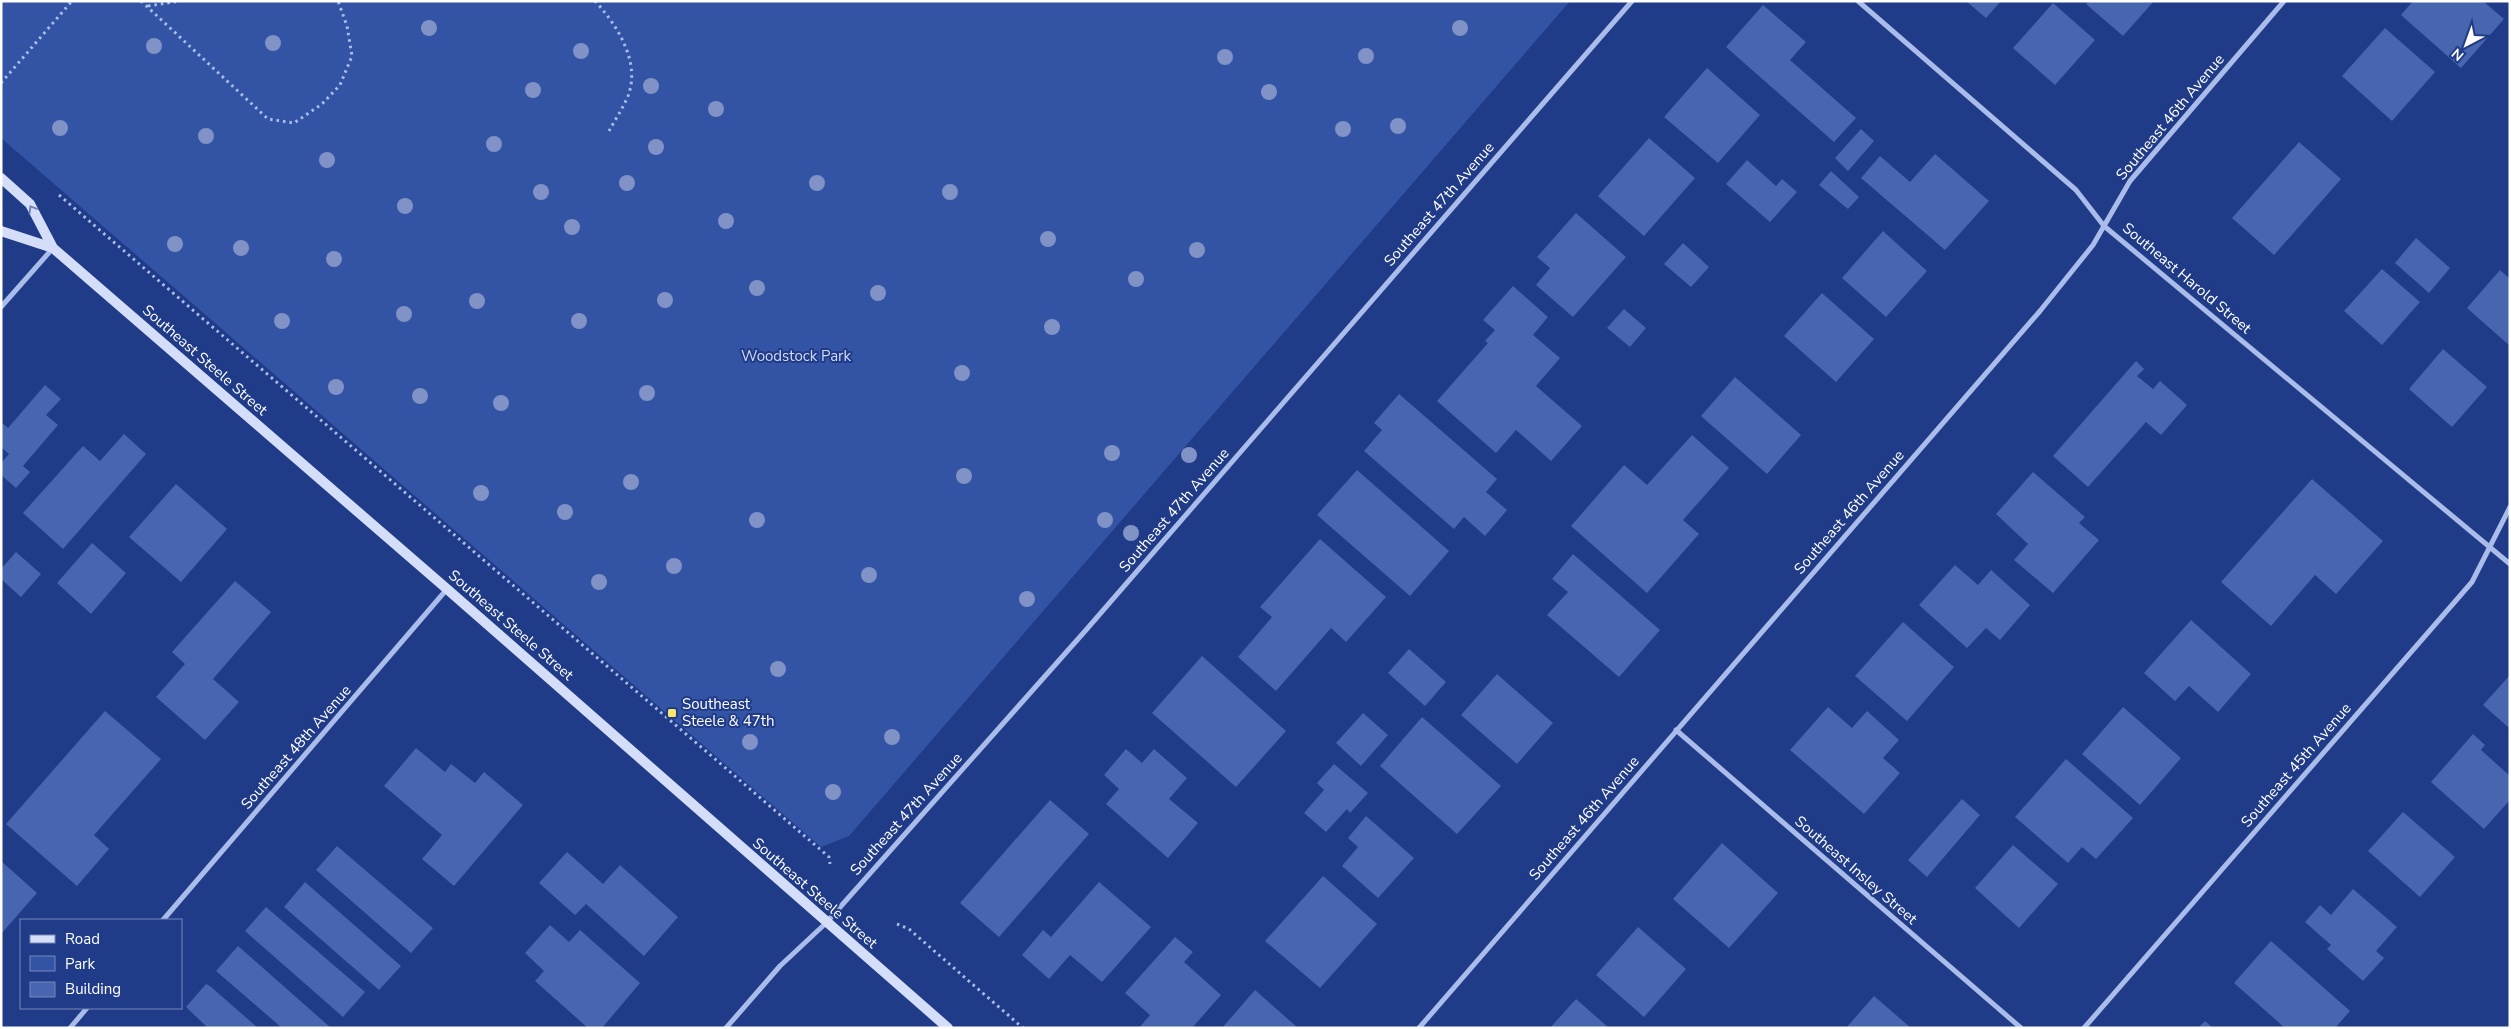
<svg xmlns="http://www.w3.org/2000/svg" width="2511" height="1029" font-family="'Nunito Sans',sans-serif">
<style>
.green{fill:#3354a5}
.building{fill:#4865b0}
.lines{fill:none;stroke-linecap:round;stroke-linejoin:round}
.path{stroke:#aabcea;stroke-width:3;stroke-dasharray:2.5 4;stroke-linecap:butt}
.street{stroke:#aabcea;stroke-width:5}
.secondary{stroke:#d5def8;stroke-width:10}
.tree{fill:#8092c6}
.oneway{stroke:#7184ba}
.poi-dot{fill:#f8e76a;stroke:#203b88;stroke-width:2}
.labels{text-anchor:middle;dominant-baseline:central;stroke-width:4;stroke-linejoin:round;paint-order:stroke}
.street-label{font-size:15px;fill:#fff;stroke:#203b88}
.park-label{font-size:15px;fill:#cedaf8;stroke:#203b88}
.poi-label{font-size:15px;fill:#fff;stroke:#203b88;text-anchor:start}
</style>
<rect width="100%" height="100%" fill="#203b88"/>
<path class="green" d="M1,1H1570L849,836L821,847L1,138Z"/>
<path class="building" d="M1966,1H2001L1986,18Z
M2089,1H2154L2123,36L2086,4Z
M2413,1H2483L2504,19L2461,68L2401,15Z
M2053,3L2095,40L2055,85L2013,48Z
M1763,5L1806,42L1790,60L1856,118L1834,142L1726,47Z
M2385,28L2435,72L2392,121L2342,76Z
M1707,68L1760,115L1718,163L1664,117Z
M1861,129L1874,141L1848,171L1835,158Z
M1649,138L1695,178L1644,236L1598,196Z
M2299,142L2341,179L2274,255L2232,218Z
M1935,154L1989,201L1945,250L1861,178L1880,156L1910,182Z
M1747,160L1776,186L1782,179L1797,192L1770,222L1726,184Z
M1831,171L1859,197L1848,209L1819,185Z
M1576,213L1626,257L1573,317L1536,285L1550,268L1537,257Z
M1883,231L1927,271L1886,317L1842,278Z
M2416,238L2450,268L2429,293L2395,263Z
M1683,243L1709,267L1691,287L1664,264Z
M2382,269L2420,302L2382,345L2344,311Z
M2500,270L2510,279V346L2467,308Z
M1513,286L1548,317L1533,335L1560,358L1536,386L1582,426L1551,461L1516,430L1496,453L1437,401L1488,343L1485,341L1495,330L1483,320Z
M1822,293L1874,339L1836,382L1784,336Z
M1624,309L1646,328L1630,347L1607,328Z
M2443,349L2487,387L2452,427L2409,389Z
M2136,361L2144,369L2137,376L2153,389L2160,381L2187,405L2161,435L2146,422L2088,487L2053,456Z
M1735,377L1801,435L1767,474L1701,416Z
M45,385L61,399L46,415L58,425L23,466L30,472L16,488L1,475V463L9,454L1,447V422L8,428Z
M1399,394L1497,479L1486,492L1507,510L1485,536L1464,517L1454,529L1364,451L1382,430L1374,423Z
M124,434L146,454L63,549L23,513L83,446L100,461Z
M1692,435L1729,468L1683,520L1699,534L1647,593L1571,526L1624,465L1647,485Z
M1357,470L1449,551L1410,596L1317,515Z
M2033,472L2085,517L2079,523L2099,540L2053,593L2014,560L2028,544L1996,514Z
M2312,479L2383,541L2336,594L2315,575L2271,626L2221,582Z
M176,484L227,529L181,582L129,537Z
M1320,539L1386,597L1346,642L1331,628L1276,691L1238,657L1272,617L1260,607Z
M92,543L126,573L91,614L57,583Z
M16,552L41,574L21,597L1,579V569Z
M1573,554L1660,630L1619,677L1547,615L1568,592L1552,579Z
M1955,565L1978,585L1991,570L2030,605L2000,640L1986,628L1967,648L1919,605Z
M235,581L271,612L213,679L239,702L205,740L156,697L185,664L172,652Z
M2191,620L2251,674L2218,712L2189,686L2175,701L2144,673Z
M1903,622L1954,667L1907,721L1855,676Z
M1409,649L1446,682L1425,706L1388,673Z
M1202,656L1286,731L1236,787L1152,713Z
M1497,674L1553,723L1517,764L1461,715Z
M2510,675V726L2508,727L2483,705Z
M1828,707L1852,728L1867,711L1899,740L1883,758L1900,773L1864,814L1790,750Z
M2123,707L2181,758L2140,805L2082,754Z
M105,711L161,759L94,835L109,849L77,886L6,824Z
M1363,713L1388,735L1361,766L1336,743Z
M1422,717L1501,786L1457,834L1380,766Z
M2473,734L2485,745L2481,750L2510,776V800L2484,829L2431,782Z
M416,748L445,772L451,764L475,783L484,772L523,805L454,886L422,859L442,835L384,786Z
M1126,749L1142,763L1154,749L1187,778L1169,799L1198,823L1168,858L1106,804L1119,789L1104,775Z
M2066,759L2133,818L2096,859L2082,847L2068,863L2015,817Z
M1334,764L1368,793L1350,813L1347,809L1326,832L1304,813L1324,790L1317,783Z
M1962,799L1980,815L1927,877L1908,860Z
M1050,800L1089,834L999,937L960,903Z
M2403,812L2455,857L2420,897L2368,851Z
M1366,816L1414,858L1378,898L1342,866L1358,847L1348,838Z
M1722,843L1778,893L1729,948L1673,899Z
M2013,845L2058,884L2019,928L1975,888Z
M337,846L433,928L411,953L316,870Z
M567,852L603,884L620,865L678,917L644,956L586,904L575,915L539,883Z
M1,861L37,893L1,934Z
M1323,876L1377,924L1320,988L1265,941Z
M305,882L401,966L379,990L284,907Z
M1099,882L1151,927L1102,982L1070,955L1049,979L1022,955L1043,930L1051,937Z
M2353,889L2397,927L2376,951L2384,958L2363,981L2327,949L2331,945L2305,922L2320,905L2331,915Z
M266,907L365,992L343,1017L245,931Z
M550,925L569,942L580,930L640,983L602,1028H588L535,981L544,971L525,953Z
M1638,927L1686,969L1644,1017L1596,975Z
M1175,937L1193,952L1184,962L1221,995L1192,1028H1139L1150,1015L1125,993Z
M2271,941L2350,1011L2335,1028H2285L2234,983Z
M238,946L331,1028H282L216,971Z
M206,984L210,986L258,1028H208L186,1007Z
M1255,990L1298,1028H1222Z
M1874,996L1911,1028H1846Z
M1576,999L1609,1028H1550Z
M2205,1021L2213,1028H2198Z"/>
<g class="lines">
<path class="path" d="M141,1L268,119L294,123L322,104L340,85L352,56L347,26L338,1
M595,1C617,25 641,62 628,96C623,108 615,120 609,131
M148,6L180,1
M1,83L72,1
M59,195L829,857L830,864
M897,924L909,929L1023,1028"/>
<path class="street" d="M1858,1L2076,190L2104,226L2510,564
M1,307L53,248
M1676,730L2021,1028
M163,920L447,589
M70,1028L87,1008
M726,1028L780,966L826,923L1086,630L1632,1
M1419,1028L2040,311L2093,245L2130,181L2284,1
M2084,1028L2472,582L2510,507"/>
<path class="secondary" d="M1,178L30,204L53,248L447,589L948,1028
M1,231L53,248"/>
</g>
<g class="tree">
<circle cx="429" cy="28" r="8"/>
<circle cx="1460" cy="28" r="8"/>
<circle cx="273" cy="43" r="8"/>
<circle cx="154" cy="46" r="8"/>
<circle cx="581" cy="51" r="8"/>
<circle cx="1366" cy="56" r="8"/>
<circle cx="1225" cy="57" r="8"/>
<circle cx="651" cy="86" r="8"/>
<circle cx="533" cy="90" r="8"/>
<circle cx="1269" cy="92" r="8"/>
<circle cx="716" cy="109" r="8"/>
<circle cx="1398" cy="126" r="8"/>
<circle cx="60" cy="128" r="8"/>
<circle cx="1343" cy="129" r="8"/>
<circle cx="206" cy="136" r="8"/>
<circle cx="494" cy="144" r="8"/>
<circle cx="656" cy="147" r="8"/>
<circle cx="327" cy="160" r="8"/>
<circle cx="627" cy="183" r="8"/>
<circle cx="817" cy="183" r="8"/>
<circle cx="541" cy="192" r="8"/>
<circle cx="950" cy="192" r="8"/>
<circle cx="405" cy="206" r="8"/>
<circle cx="726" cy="221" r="8"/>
<circle cx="572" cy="227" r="8"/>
<circle cx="1048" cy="239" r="8"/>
<circle cx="175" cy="244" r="8"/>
<circle cx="241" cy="248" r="8"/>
<circle cx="1197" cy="250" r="8"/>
<circle cx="334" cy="259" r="8"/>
<circle cx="1136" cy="279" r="8"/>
<circle cx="757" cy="288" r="8"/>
<circle cx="878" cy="293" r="8"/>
<circle cx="665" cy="300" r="8"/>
<circle cx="477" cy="301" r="8"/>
<circle cx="404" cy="314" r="8"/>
<circle cx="282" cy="321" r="8"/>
<circle cx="579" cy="321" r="8"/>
<circle cx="1052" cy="327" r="8"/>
<circle cx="962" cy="373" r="8"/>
<circle cx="336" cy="387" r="8"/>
<circle cx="647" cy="393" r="8"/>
<circle cx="420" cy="396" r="8"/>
<circle cx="501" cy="403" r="8"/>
<circle cx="1112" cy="453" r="8"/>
<circle cx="1189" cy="455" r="8"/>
<circle cx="964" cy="476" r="8"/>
<circle cx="631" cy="482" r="8"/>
<circle cx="481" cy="493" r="8"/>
<circle cx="565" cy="512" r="8"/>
<circle cx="757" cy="520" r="8"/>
<circle cx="1105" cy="520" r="8"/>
<circle cx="1131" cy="533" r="8"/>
<circle cx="674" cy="566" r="8"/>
<circle cx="869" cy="575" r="8"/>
<circle cx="599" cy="582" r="8"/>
<circle cx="1027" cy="599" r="8"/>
<circle cx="778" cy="669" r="8"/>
<circle cx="892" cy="737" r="8"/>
<circle cx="750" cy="742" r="8"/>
<circle cx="833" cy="792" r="8"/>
</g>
<defs><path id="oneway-chevron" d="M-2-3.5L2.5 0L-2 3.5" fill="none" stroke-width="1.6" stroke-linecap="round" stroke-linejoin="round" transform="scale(1.25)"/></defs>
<use class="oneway" href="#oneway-chevron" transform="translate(32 209) rotate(-121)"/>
<rect class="poi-dot" x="667" y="708" width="10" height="10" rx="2.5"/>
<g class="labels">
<g class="street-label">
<text transform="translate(2170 117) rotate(-50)">Southeast 46th Avenue</text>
<text transform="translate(1439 204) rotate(-49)">Southeast 47th Avenue</text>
<text transform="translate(2187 278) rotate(40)">Southeast Harold Street</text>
<text transform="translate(205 360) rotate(41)">Southeast Steele Street</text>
<text transform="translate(1174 510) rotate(-49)">Southeast 47th Avenue</text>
<text transform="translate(1849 512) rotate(-49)">Southeast 46th Avenue</text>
<text transform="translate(511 625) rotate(41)">Southeast Steele Street</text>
<text transform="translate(296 747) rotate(-49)">Southeast 48th Avenue</text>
<text transform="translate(2296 765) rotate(-49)">Southeast 45th Avenue</text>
<text transform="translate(906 814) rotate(-48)">Southeast 47th Avenue</text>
<text transform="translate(1584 818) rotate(-49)">Southeast 46th Avenue</text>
<text transform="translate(1856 870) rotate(41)">Southeast Insley Street</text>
<text transform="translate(815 893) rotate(41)">Southeast Steele Street</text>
</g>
<g class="park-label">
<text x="796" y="356">Woodstock Park</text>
</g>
<g class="poi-label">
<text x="682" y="704">Southeast<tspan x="682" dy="17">Steele &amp; 47th</tspan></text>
</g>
</g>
<rect width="2511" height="1029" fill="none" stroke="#ffffff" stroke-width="5"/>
<rect x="20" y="919" width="162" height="90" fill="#203b88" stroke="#7989b8"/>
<rect x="30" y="935" width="25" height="8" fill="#d5def8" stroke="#7989b8"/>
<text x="65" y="944" font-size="15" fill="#ffffff">Road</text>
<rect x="30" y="956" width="25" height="15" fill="#3354a5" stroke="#7989b8"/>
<text x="65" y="969" font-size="15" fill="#ffffff">Park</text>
<rect x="30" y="982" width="25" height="15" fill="#4865b0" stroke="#7989b8"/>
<text x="65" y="994" font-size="15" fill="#ffffff">Building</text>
<g transform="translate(2466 45) rotate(221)" stroke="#203b88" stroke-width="4" paint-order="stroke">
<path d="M0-4L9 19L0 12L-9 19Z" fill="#ffffff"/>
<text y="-8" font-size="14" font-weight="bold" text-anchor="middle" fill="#ffffff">N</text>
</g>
</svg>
